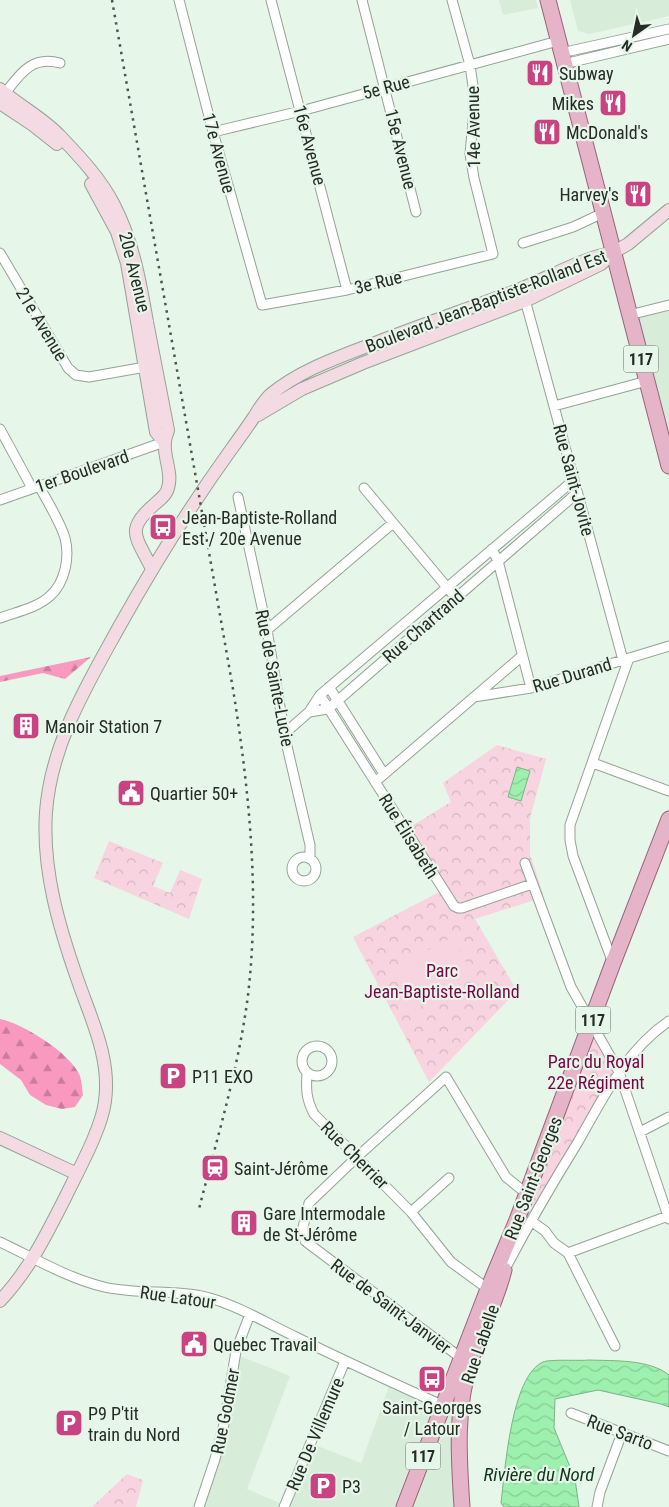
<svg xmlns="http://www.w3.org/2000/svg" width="669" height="1507" font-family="'Roboto Condensed',sans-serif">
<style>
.built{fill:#d7edda}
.forest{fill:url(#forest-firs)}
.park{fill:url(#park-crowns)}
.pitch{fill:#f8d3e0}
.water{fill:url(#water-waves);stroke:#79b584}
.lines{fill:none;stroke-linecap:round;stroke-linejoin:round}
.street-casing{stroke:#94a396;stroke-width:11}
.secondary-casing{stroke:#94a396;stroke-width:14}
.primary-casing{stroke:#986477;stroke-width:17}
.street{stroke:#fff;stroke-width:9}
.secondary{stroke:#f3dae3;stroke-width:12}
.primary{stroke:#e6b4c8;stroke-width:15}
.rail{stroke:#4d544d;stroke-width:2.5;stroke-dasharray:2.5 5;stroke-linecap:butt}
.labels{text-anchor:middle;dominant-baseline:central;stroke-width:4.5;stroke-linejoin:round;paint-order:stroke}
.shield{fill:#e6f6e8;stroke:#606860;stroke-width:1}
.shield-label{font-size:16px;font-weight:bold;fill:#262b26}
.poi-label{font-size:18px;fill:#262b26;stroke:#e6f6e8;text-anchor:start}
.street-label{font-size:18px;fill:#262b26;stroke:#e6f6e8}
.park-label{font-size:18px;fill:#7a0246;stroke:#e6f6e8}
.water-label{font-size:19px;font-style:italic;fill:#12341a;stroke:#e6f6e8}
</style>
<defs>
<pattern id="forest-firs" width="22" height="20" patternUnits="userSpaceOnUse" patternTransform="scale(1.25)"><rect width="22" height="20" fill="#fa99bf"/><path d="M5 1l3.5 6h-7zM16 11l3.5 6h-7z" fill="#ca7d9b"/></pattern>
<pattern id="park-crowns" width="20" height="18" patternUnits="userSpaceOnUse" patternTransform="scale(1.25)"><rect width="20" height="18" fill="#f8d3e0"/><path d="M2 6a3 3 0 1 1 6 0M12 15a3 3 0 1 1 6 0" fill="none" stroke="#d4b5c0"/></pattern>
<pattern id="water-waves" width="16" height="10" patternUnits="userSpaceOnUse" patternTransform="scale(1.25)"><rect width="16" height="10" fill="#9df0ad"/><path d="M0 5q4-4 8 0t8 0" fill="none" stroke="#87ce95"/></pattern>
</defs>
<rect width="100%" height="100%" fill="#e6f6e8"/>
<path class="built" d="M499,0H536L538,8L503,15Z
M570,0H669V16L589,34L578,31Z
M669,300V443L629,315Z
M240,1356L290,1376L247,1489L282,1504L305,1441L361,1463L390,1384L464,1419L467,1507H196L216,1444L228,1386Z"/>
<path class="forest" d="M91,657L65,679L43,673L0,682V676Z
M0,1019C22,1023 72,1054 80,1076C82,1082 82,1089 83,1095L75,1107L62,1109L46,1105L30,1095L21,1080L0,1064Z"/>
<path class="park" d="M497,745L546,759L530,818V854L544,897L475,919L517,991L429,1082L353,937L447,888L410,827L451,802L443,783Z
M109,841L163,863L153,886L170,893L180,870L202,879L189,919L94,878Z
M592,1023L619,1072L534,1207L530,1208Z
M127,1474L143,1480L136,1507H92Z"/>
<path class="pitch" d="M453,937L474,978L413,1010L391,969Z"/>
<path class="water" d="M517,767L530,771L521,801L508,797Z
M589,1360C614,1361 649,1359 669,1375V1407L661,1404L598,1390L555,1399L554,1428L575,1479L579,1507H504L501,1503C505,1471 511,1376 543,1362C550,1359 580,1361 589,1360Z"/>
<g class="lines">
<defs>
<path id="street" d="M179,0L213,132L262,305L347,290L493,254L474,178L470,154L475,100L470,65L452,0
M271,0L347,290
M362,0L416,212
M561,53L669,29
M564,64L669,39
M2,97C19,76 30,55 60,63
M213,132L301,111L558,41
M523,243L573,227L603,213
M0,253L68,368L76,375L89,377L151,366
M524,296L623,660
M629,315L669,305
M554,406L647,381
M0,429L32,488
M364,488L456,598
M238,497L267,630L286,742L310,845V859
M0,500L164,442
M492,549L498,561L531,688
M0,618C16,612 37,608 50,596C65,583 70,557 65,538C60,521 47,501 39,486
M267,630L393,523
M329,687L384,774
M320,695L454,906L458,908H462L532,884
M474,697L531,688L669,646
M309,712L328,709L577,493
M285,733L309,712L320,695L574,480
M593,763L669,791
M375,782L522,656
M292 869a12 12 0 1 1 24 0a12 12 0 1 1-24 0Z
M525,863L571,987L619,1072L669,1219
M613,963L573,856L570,840V825L629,658
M302 1061a15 15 0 1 1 30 0a15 15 0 1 1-30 0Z
M307,1073C306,1089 306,1099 314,1114L411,1212L451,1262L488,1289
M640,1132L669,1117
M411,1212L449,1178
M531,1221L545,1231L554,1243L568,1253L615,1346
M0,1242C34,1258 67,1278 104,1287C139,1295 176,1289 210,1298C241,1307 268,1324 296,1337C351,1364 406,1389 462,1414
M568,1253L668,1216
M504,1271C527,1227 552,1184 578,1142C603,1098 626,1050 669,1021
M461,1358L305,1241L303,1227L309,1203L357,1157L446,1077L506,1177L527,1194
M571,1413L669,1451
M199,1507L215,1459L224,1424L236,1351L250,1314
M284,1507L345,1361
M597,1507L600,1492L622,1433"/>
<path id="secondary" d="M0,89C19,106 42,117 60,136C79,156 101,179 114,205C133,242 140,281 147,322C154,358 161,394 168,430C167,434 165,438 165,442C163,457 173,473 168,488C167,494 161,499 156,503C124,530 136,536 152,569
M0,103L33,125L57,144
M91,184L117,232L127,263L156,432L164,442
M258,415L302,389L363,363L525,301L601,264L614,252L628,244L669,210
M0,1138L77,1174
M0,1301C30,1269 46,1235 66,1196C78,1171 102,1128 105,1101C111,1058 91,1019 78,981C59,927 42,870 46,812C51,744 87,685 119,627C153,566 189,508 230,451C238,440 246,429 254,417C259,409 263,402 270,395C300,370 339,357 375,343C422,325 470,308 518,290C550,277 580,259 614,252"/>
<path id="primary" d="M548,0L669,466
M404,1507L488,1289L517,1220L613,963L669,819
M462,1507C459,1459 455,1410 470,1363C480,1332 496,1302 504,1270"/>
</defs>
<use href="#street" class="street-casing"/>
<use href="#secondary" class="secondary-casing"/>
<use href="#primary" class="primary-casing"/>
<use href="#street" class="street"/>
<use href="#secondary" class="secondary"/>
<use href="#primary" class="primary"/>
<path class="rail" d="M112,0L233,689C249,789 260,894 248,995C239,1067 217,1138 199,1209"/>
</g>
<defs>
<symbol id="restaurant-square" viewBox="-11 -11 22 22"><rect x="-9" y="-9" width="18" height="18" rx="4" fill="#c94281" stroke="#e6f6e8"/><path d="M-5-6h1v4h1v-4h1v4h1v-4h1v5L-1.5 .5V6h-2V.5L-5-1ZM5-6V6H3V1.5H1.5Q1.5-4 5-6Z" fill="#fff"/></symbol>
<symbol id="bus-square" viewBox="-11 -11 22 22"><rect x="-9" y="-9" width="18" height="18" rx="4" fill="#c94281" stroke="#e6f6e8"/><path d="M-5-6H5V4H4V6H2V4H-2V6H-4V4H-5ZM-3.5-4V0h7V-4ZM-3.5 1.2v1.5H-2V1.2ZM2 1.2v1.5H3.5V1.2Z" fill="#fff"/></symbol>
<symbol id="building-square" viewBox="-11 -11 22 22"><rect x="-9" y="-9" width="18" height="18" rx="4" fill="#c94281" stroke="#e6f6e8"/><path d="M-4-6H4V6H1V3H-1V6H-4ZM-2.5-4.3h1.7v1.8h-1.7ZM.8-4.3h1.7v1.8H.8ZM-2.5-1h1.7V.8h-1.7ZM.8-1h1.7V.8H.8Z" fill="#fff"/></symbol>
<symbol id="civic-square" viewBox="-11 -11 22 22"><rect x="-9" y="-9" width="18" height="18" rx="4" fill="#c94281" stroke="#e6f6e8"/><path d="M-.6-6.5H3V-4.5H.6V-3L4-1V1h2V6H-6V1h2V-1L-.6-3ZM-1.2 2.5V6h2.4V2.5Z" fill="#fff"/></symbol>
<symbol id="parking-square" viewBox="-11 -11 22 22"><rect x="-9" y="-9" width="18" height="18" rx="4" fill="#c94281" stroke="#e6f6e8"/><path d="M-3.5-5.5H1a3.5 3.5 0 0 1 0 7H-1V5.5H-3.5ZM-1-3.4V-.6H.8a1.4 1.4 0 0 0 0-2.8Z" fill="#fff"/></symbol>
<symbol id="station-square" viewBox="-11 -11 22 22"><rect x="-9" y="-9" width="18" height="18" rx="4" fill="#c94281" stroke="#e6f6e8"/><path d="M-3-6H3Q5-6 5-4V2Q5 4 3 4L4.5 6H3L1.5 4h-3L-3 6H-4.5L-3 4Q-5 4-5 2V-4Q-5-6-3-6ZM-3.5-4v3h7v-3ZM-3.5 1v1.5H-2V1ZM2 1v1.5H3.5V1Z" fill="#fff"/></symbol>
</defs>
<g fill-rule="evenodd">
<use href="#restaurant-square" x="524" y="57" width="32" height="32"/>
<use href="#restaurant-square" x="597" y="87" width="32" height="32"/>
<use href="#restaurant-square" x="531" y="116" width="32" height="32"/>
<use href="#restaurant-square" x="622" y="178" width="32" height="32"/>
<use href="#bus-square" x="147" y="511" width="32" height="32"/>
<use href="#building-square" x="10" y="710" width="32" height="32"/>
<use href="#civic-square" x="115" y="777" width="32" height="32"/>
<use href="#parking-square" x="157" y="1060" width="32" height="32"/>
<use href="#station-square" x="199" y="1152" width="32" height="32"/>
<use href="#building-square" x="228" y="1207" width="32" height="32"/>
<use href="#civic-square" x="178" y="1328" width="32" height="32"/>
<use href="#bus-square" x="416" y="1363" width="32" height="32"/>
<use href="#parking-square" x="53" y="1407" width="32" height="32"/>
<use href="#parking-square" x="307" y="1470" width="32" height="32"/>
</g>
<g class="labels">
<g class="shield">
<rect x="623.5" y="345.5" width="35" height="27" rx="4"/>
<rect x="575.5" y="1006.5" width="35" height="27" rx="4"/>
<rect x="405.5" y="1442.5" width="35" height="27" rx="4"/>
</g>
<g class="shield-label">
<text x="641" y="359">117</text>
<text x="593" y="1020">117</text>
<text x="423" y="1456">117</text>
</g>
<g class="poi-label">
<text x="559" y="73">Subway</text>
<text x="594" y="103" text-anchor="end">Mikes</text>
<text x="566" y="132">McDonald's</text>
<text x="619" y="194" text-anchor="end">Harvey's</text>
<text x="182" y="517">Jean-Baptiste-Rolland<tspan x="182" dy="21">Est / 20e Avenue</tspan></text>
<text x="45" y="726">Manoir Station 7</text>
<text x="150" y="793">Quartier 50+</text>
<text x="192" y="1076">P11 EXO</text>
<text x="234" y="1168">Saint-Jérôme</text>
<text x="263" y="1213">Gare Intermodale<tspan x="263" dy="21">de St-Jérôme</tspan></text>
<text x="213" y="1344">Quebec Travail</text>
<text x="432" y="1407" text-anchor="middle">Saint-Georges<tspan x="432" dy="21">/ Latour</tspan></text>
<text x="88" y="1413">P9 P'tit<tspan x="88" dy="21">train du Nord</tspan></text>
<text x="342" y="1486">P3</text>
</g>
<g class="street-label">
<text transform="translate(386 87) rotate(-15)">5e Rue</text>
<text transform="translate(473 127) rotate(-91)">14e Avenue</text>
<text transform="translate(310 145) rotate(75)">16e Avenue</text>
<text transform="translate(401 149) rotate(76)">15e Avenue</text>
<text transform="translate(219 153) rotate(75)">17e Avenue</text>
<text transform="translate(135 272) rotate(76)">20e Avenue</text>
<text transform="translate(378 282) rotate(-14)">3e Rue</text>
<text transform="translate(486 301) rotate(-21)">Boulevard Jean-Baptiste-Rolland Est</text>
<text transform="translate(42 324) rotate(59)">21e Avenue</text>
<text transform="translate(82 471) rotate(-19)">1er Boulevard</text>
<text transform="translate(574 480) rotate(75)">Rue Saint-Jovite</text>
<text transform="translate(423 626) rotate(-41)">Rue Chartrand</text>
<text transform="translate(572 675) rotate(-17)">Rue Durand</text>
<text transform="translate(275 678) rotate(79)">Rue de Sainte-Lucie</text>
<text transform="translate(409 836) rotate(58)">Rue Élisabeth</text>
<text transform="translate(355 1155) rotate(45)">Rue Cherrier</text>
<text transform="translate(533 1178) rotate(-69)">Rue Saint-Georges</text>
<text transform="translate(178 1297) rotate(8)">Rue Latour</text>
<text transform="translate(391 1306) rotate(37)">Rue de Saint-Janvier</text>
<text transform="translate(480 1344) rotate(-71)">Rue Labelle</text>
<text transform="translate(225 1411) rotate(-79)">Rue Godmer</text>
<text transform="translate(620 1432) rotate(21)">Rue Sarto</text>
<text transform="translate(315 1434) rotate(-67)">Rue De Villemure</text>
</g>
<g class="park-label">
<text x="442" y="970">Parc<tspan x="442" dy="21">Jean-Baptiste-Rolland</tspan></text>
<text x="596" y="1061">Parc du Royal<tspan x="596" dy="21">22e Régiment</tspan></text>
</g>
<g class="water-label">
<text x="539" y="1474">Rivière du Nord</text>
</g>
</g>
<g transform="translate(634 35) rotate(213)" stroke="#e6f6e8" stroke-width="4" paint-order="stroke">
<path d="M0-4L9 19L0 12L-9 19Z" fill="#262b26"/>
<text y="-8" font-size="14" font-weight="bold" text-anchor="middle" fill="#262b26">N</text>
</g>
</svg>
